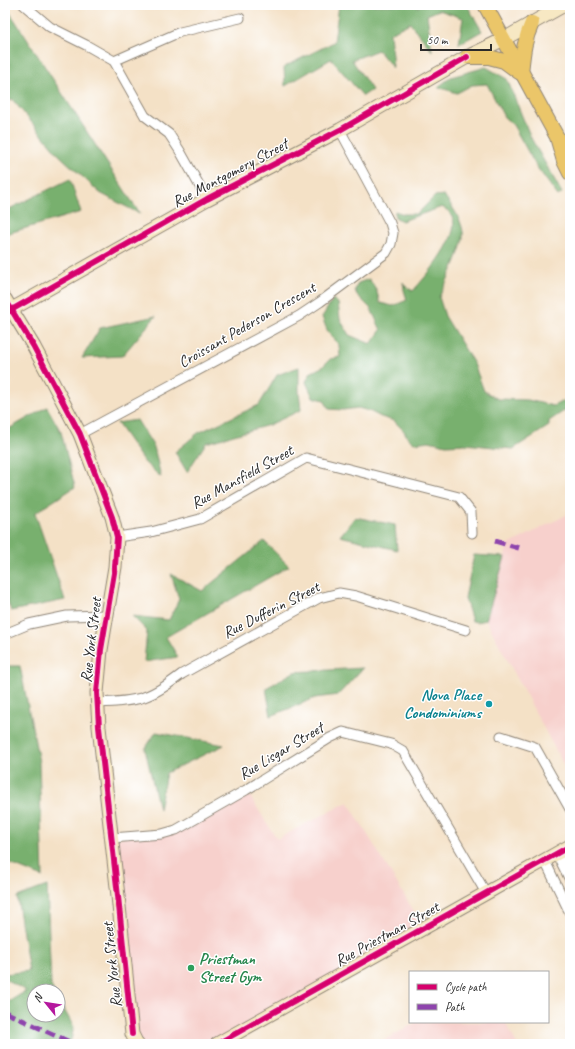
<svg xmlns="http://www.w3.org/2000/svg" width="575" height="1049" viewBox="0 0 575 1049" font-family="Caveat,sans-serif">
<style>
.built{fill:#f7d0cc}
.forest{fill:#78b06e;stroke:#526e4c}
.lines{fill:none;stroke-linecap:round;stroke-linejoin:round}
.street-casing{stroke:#908678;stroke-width:11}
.secondary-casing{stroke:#908678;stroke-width:15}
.primary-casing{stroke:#908678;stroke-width:16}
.street{stroke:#fff;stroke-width:9}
.secondary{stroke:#f7e8c3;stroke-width:13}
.primary{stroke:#ebc669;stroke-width:14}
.quiet{stroke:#8e44ad;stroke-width:5;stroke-dasharray:10 5;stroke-linecap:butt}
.cycleway-casing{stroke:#fff;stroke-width:8}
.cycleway{stroke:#d6006c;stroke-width:6}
.culture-dot{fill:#0f9aa8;stroke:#fff;stroke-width:1.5}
.leisure-dot{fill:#2e9e5b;stroke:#fff;stroke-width:1.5}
.labels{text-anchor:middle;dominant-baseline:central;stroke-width:3;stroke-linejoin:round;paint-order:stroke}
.street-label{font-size:16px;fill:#2b2b2b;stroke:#fff}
.culture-label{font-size:16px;font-weight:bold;fill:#0d838f;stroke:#fff;text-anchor:end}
.leisure-label{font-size:16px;font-weight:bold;fill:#27864d;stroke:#fff;text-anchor:start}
</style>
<rect width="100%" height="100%" fill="#fff"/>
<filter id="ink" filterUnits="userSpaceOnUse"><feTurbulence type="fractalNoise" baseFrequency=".025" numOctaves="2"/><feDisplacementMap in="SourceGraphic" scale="8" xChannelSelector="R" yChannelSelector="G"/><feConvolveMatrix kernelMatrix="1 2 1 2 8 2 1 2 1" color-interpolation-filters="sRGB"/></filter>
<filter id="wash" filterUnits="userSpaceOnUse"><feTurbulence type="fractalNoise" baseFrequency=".012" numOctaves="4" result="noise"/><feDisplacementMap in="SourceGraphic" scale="16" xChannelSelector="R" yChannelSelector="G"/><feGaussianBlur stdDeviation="0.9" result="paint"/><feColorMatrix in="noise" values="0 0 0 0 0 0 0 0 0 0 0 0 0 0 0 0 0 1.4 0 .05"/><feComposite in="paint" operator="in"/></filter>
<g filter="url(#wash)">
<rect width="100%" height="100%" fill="#f4e1c6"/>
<g class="built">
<path d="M570,513v215l-6,3 6,10v36l-84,-157 22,-75z"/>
<path d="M246,790l31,49 71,-37 76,126 -207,116h-73l-12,-10 -20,-196 50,-4z"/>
<path d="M417,1022h88l12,22h-139z"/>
</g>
<g class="forest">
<path d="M339,5h76l2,2 5,-2h45l15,26 -23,13 4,-26 -24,-8 -12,5 5,36 -22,-28 -20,10 3,35 -15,-18 -26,10 20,30 -9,6 -32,-37 -46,27 -1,-19 50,-25z"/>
<path d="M7,8l133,206 -40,-21 -41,-38 -47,-56 -7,4v-29l5,-10 -5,-6v-49z"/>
<path d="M486,67l21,12 24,59 31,55 -4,3 -22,-30 -23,-41 -9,-8 -17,-33 -15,1 -15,8 -19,-6 13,-10z"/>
<path d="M70,179l11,33 -72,21 -4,2v-24z"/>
<path d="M444,195c8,12 17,23 19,37 2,14 -17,51 -24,65l6,19 29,48 10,27 14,8 30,1 25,6 17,-8v9l-21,14v5l-36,23 -48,-5 -19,1 -17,-4 -15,2 -6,-5 -4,-7 -10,-10 -13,-4 -12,-6 -11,-3 -15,2 -14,-1 -5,-9 -11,-3 -7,-15 4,-9 12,-6 8,-8 10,-2 -1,-12 -12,-15 -5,-13 11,-18 5,4 2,16 9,16 22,9 10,-14 -10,-21 -14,-14 -2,-5 3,-7 11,-4 7,10 4,14 13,3 14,-6 -3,-10 -1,-8 2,4 8,5c12,-14 55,-60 36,-79 -1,-2 -5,-3 -7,-5l-40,14 -7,-4v-6l9,3h13l18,-18z"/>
<path d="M156,316l-34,40 -40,2 18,-30z"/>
<path d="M299,367v24l2,19 -32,15 -63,18 -19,29 -12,-20 23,-19 61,-28 18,-30z"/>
<path d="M47,407l14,25 14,55 -40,26 30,87 -54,11 -6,-17v-163z"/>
<path d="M137,420l17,27 7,30 -17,-15 -27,-39z"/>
<path d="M355,517l40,8 2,25 -57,-14z"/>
<path d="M264,541l25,25 -123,71 12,20 -34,5 3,-31 -15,-15 37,4 10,-21 -8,-25 31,17z"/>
<path d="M474,555l31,2 -19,63 -9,2 -5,-1 -7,-23z"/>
<path d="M5,666h15l19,96 4,115 -35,-14 -3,-30z"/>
<path d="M363,668l-25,27 -23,3 -44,18 -5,-28 28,-16z"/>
<path d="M156,732l68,13 -58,28 -7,36 -14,-60z"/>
<path d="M47,886l4,100 3,5h-20v24h24v-16l16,28 -4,17h-65v-40l21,-13 -21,-12v-5l24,-3 -12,-74z"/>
</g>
</g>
<g filter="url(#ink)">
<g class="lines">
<defs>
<g id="street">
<path d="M24,5l26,22 36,18 28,16 31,55 24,18 11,17 27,48"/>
<path d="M114,61l66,-29 60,-14"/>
<path d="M80,434l219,-118 21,-14 66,-49 5,-9 2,-11 -3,-10 -50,-93"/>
<path d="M117,537l34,-5 49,-13 106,-61 153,39 12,15 1,21"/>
<path d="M5,634l24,-10 38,-8 40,-1"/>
<path d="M98,703c15,-1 32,-1 46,-6 14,-5 26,-14 38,-23l137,-76 20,-5 17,3 110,34"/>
<path d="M501,736l34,11 35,62"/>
<path d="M112,838l50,-4 14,-4 70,-40 84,-52 13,-6 48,12 12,7 83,142"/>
<path d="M557,854l13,26"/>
<path d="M545,861l25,52"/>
</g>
<g id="secondary">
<path d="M5,299l29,48 46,87 32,83 5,20 -2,30 -14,83 -4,43 2,34 19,169 14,138 5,10"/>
<path d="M5,313l202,-114 133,-69 127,-73 37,-18 60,-34"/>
<path d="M217,1044l353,-198"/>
</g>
<g id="primary">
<path d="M485,5l72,132 7,24 6,12"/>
<path d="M467,57h22l15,4 15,11"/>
<path d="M521,73c2,-19 3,-33 11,-50"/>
</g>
</defs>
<use href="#street" class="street-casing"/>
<use href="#secondary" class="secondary-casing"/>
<use href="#primary" class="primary-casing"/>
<use href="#street" class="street"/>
<use href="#secondary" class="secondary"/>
<use href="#primary" class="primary"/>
<g class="quiet">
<path d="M495,541l27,8"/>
<path d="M5,1012l69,32"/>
</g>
<defs>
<g id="cycleway">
<path d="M5,299l29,48 46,87 32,83 5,20 -2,30 -14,83 -4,43 2,34 19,169 14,138"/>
<path d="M6,313l201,-114 133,-69 127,-73"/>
<path d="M217,1044l353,-198"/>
</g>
</defs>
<use href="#cycleway" class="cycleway-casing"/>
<use href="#cycleway" class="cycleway"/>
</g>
</g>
<circle class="culture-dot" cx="489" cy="704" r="4"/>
<circle class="leisure-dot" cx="191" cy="968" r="4"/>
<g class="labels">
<g class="street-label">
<text transform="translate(230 173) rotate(-28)">Rue Montgomery Street</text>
<text transform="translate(247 325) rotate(-30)">Croissant Pederson Crescent</text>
<text transform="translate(242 477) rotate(-29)">Rue Mansfield Street</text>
<text transform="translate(271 610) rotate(-27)">Rue Dufferin Street</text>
<text transform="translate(91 640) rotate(-83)">Rue York Street</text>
<text transform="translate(281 751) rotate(-31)">Rue Lisgar Street</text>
<text transform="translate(387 934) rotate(-29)">Rue Priestman Street</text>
<text transform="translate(112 965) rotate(-96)">Rue York Street</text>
</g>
<g class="culture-label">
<text x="481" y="695">Nova Place<tspan x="481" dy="18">Condominiums</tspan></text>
</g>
<g class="leisure-label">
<text x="199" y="959">Priestman<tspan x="199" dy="18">Street Gym</tspan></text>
</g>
</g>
<rect width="575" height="1049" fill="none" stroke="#fff" stroke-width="20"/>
<rect x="409" y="971" width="140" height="52" fill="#ffffff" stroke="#aaaaaa"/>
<rect x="417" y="984" width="20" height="6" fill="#d6006c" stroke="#aaaaaa"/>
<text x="445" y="991" font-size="12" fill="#2b2b2b">Cycle path</text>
<rect x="417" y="1004" width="20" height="6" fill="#8e44ad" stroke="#aaaaaa"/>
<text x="445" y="1011" font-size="12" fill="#2b2b2b">Path</text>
<g transform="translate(46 1003) rotate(300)"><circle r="19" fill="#ffffff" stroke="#aaaaaa"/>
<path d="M0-3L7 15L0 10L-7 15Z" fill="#b5179e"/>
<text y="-6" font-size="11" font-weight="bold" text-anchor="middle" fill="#2b2b2b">N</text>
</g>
<path d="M421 44v6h70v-6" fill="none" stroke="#2b2b2b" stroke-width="2"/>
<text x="427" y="44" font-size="12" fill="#2b2b2b" stroke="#ffffff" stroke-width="3" paint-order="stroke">50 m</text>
</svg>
